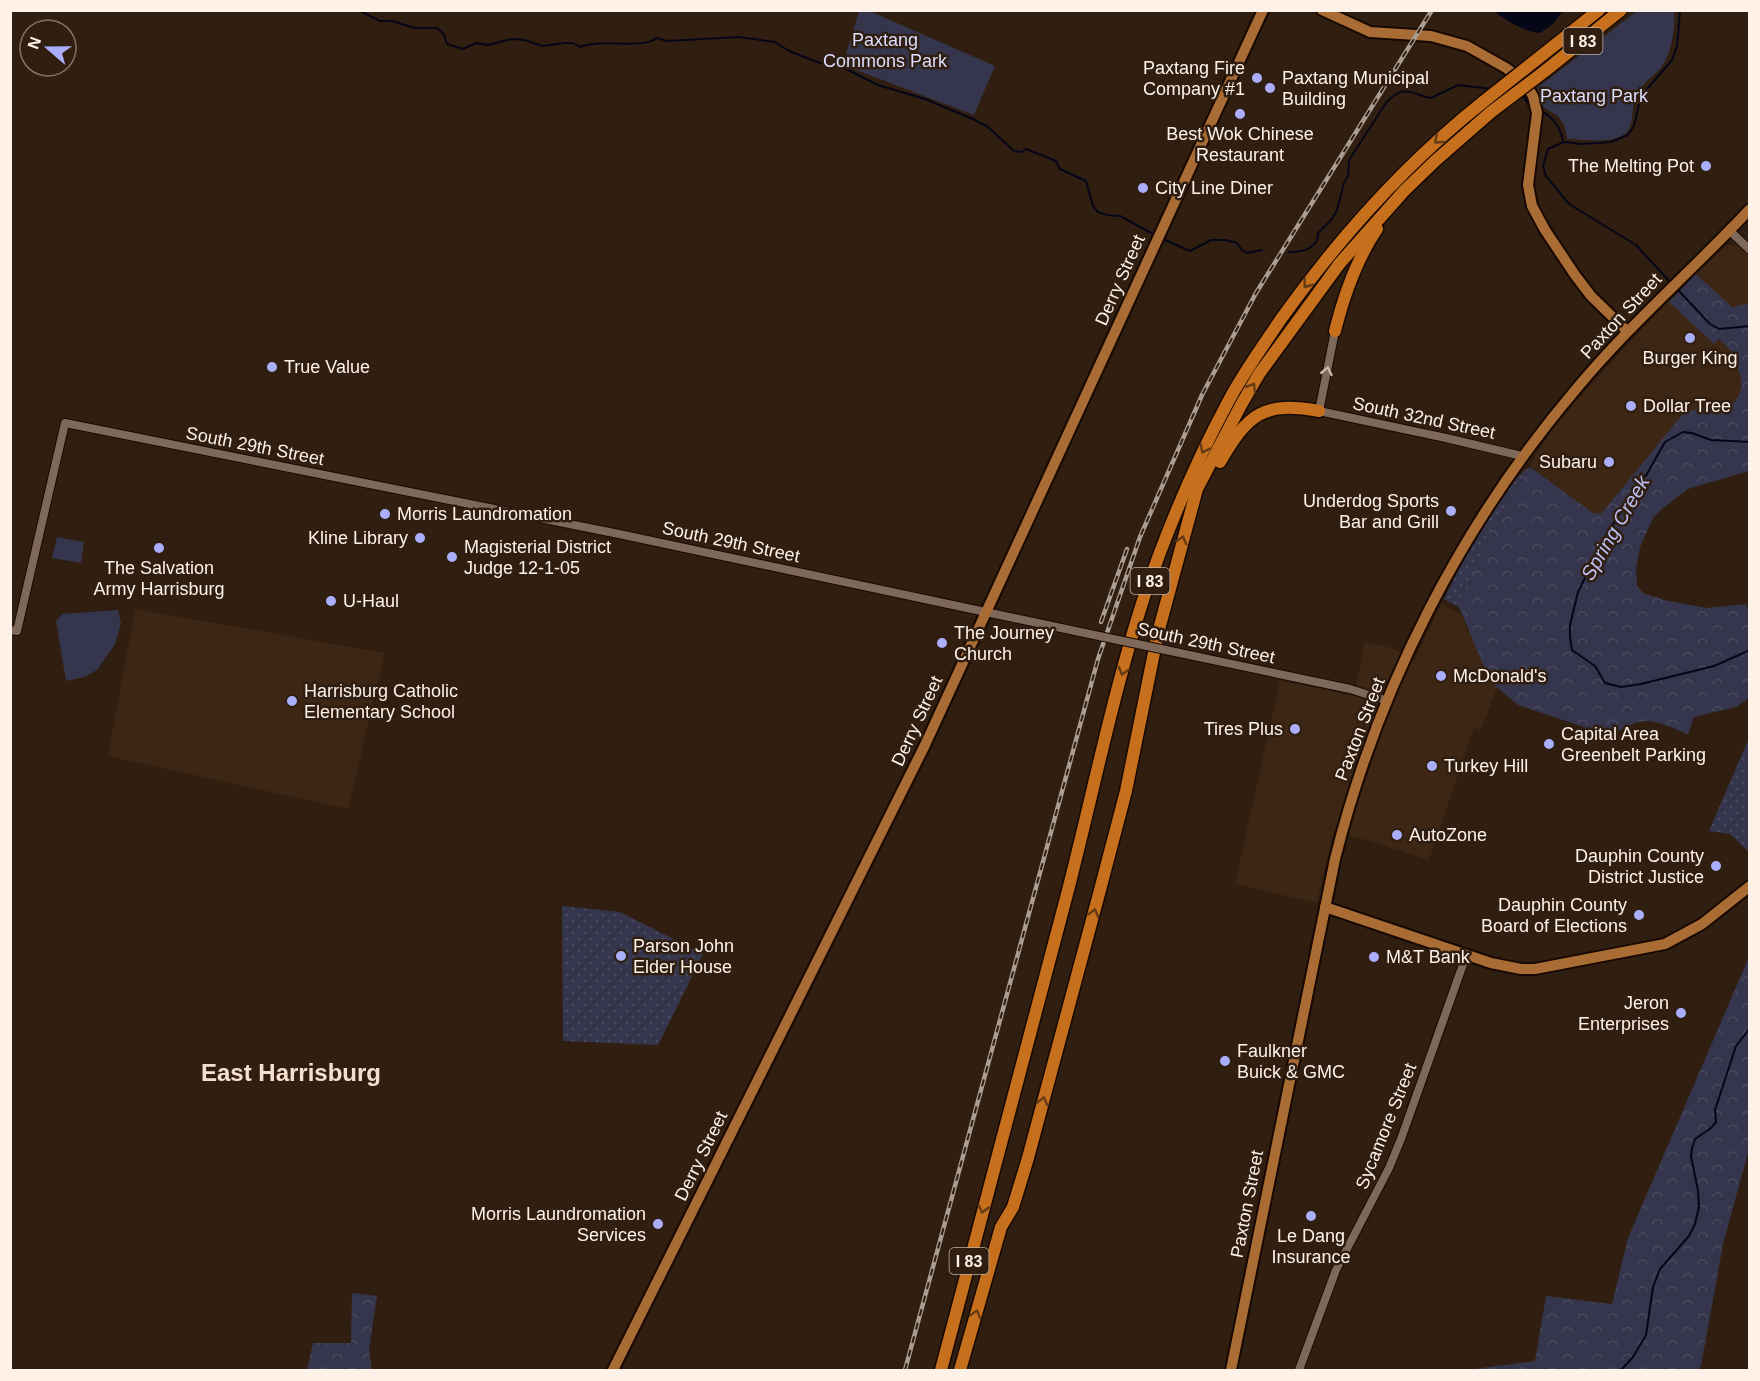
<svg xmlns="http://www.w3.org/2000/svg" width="1760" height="1381" viewBox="0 0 1760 1381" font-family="Helvetica,sans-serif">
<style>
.built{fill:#3d2614}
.grass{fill:url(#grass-dots)}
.forest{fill:url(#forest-crowns)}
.park{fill:#35364d}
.water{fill:#060619}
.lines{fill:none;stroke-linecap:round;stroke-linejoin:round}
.stream{stroke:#060619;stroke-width:2}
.minor-casing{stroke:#170801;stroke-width:10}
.major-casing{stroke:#170801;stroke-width:14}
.highway-casing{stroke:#170801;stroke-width:15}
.minor{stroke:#7d6859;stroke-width:8}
.major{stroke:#a96c35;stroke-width:10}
.highway{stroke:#c66f1d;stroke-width:12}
.rail-casing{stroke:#ab9d92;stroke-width:4.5}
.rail{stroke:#301f11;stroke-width:2;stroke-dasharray:7;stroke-linecap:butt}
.minor-bridge-casing{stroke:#170801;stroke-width:10;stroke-linecap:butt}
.highway-bridge-casing{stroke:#170801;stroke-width:15;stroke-linecap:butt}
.minor-bridge{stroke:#7d6859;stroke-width:8}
.highway-bridge{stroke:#c66f1d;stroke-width:12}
.oneway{stroke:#643b15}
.oneway2{stroke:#cabaaf}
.poi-dot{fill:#abaffb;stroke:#301f11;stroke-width:2}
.labels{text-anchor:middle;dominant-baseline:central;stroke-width:5;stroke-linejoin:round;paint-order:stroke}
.shield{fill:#301f11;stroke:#c0b2a8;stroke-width:1.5}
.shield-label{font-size:16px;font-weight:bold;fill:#fef1e8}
.park-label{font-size:18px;fill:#dcdfff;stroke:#301f11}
.poi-label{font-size:18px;fill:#fef1e8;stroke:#301f11;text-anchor:start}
.street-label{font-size:18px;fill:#fef1e8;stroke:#301f11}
.water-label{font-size:20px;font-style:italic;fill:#bcc0f4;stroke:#301f11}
.district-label{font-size:24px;font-weight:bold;fill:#f7dfce;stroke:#301f11}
</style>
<defs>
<pattern id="grass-dots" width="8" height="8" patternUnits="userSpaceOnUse" patternTransform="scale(1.5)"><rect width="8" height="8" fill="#35364d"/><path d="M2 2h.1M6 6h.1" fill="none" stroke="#494a5e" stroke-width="1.8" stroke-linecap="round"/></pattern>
<pattern id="forest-crowns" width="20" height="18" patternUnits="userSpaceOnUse" patternTransform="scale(1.5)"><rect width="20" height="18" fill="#35364d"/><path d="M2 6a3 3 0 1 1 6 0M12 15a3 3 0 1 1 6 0" fill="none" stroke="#494a5e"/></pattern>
</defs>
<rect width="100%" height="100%" fill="#301f11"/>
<g class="built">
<path d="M1728,245h7l6,2 8,10v52l-25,-3 -31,-30z"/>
<path d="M1669,300l48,40 11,3 11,12 5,33 -6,13 -137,114 -10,-2 -61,-47 2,-5 21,-32 26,-31z"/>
<path d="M1441,604l20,11 7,17 24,9 -11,34 17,11 -17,44 -7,-2 -45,132 -95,-30 -17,73 -82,-19 45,-203 74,15 11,-54 27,6 22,13z"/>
<path d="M135,609l250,44 -37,156 -240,-53z"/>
</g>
<g class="grass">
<path d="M1530,467l-21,30 -49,104 -1,6 -15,-8c17,-35 36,-68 59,-101 8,-11 14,-24 27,-31z"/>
<path d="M1749,738l1,114h-1l-19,-18 -21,-3z"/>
<path d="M562,906l58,6 83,42 -45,91 -95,-4z"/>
</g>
<g class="forest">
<path d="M1696,274l36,33 17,-3v167l-61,18 -25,19 -10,10 -13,29 -4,22 1,17 6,7 21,7 42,8 40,-4 4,8 -1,86 -13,9 -42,10 -6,17c-37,-14 -41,-21 -77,2l-93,-31 -13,-11 -15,-13 -31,-74v-5l50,-105 21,-30 63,46 8,1 81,-99c7,-3 14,-7 22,-8 5,0 10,2 14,2 19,0 26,-19 22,-34 -7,-22 -2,-19 -21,-36l-5,5 -45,-42z"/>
<path d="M1749,957v192l-26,95 -22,122 -3,4h-232l69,-9 11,-65 66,8 16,-66z"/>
<path d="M352,1293l25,3 -8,53 3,21h-65l6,-27h38z"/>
</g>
<g class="park">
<path d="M867,10l128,56 -21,49 -131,-50 16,-54z"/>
<path d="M1637,11h37c2,15 -3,46 -14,58 -8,8 -20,16 -24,28 -6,12 0,30 -13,38 -16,9 -39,4 -56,4l-2,-12 -3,-5 -4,-6 -15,-9 -6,-19z"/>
<path d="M57,537l27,5 -3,21 -29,-5z"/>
<path d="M118,610l3,14 -6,20 -18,26 -13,7 -18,4 -10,-60 6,-7z"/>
</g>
<path class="water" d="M1494,11h69l-10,13 -13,9c-15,-1 -34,-12 -46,-22z"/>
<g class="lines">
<g class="stream">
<path d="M358,10l22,11h12l23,7h22l7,6 3,10 16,5 13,-6 12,2 23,-6 14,1 17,6 23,-3h8l7,4c23,-9 61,3 77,-9l10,3 72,-4 36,5 14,9 31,12 22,4 36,18 47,14 50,21 13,7 26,24 8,1 4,-3 30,12 4,8 26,12 7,25 5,6 9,3 13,1 35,19"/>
<path d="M1521,96l3,1 5,9 4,2"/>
<path d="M1541,111c13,7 19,16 22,30"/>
<path d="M1161,238l29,13 21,-11h15l11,3 5,7 5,3 15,-3"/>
<path d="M1289,252c14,0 29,-3 29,-19l14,-14 5,-9 7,-27 4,-7 1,-16 37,-57c18,-21 26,-8 45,-5l27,-13 34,4"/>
<path d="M1671,283l-35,-38 -67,-41 -23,-28 -3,-10 5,-17 16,-7 18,2 29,-2 17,-7 6,-9 7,-30 31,-36 5,-14 3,-36"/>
<path d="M1677,289l33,35 9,5 31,-3"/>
<path d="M1750,442l-39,-2 -19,-7 -9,-1 -18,10 -18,32 -13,16 -27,44 -29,58 -8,33v12l2,13 23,16 10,17 16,4 20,-3 73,-18 36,-16"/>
<path d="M1621,1370l12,-13 13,-22 7,-48 7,-18 29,-33 6,-12 4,-17 -1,-16 -7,-35 1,-8 3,-9 16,-11 5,-6 -1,-12 21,-64 14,-18"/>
</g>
<defs>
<g id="minor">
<path d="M1729,230l21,20"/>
<path d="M1335,331l-16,80 127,27 76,18"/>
<path d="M10,630l7,1 48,-208 554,111 461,98"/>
<path d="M1161,649l189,40 38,12"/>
<path d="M1299,1370l37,-100 53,-102 12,-29 65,-183"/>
</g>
<g id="major">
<path d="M1322,10l48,22 61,4 36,10 39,22 18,13 9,15 4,17 -9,72 4,21 13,24 30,45 16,21 36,35"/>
<path d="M1325,907l166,56 30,6h14l130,-25 37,-20 48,-38"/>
<path d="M613,1370l312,-625 338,-735"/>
<path d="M1231,1370l104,-511c43,-172 127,-336 242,-471 53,-64 116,-118 173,-179"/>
</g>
<g id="highway">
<path d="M1536,60l63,-50"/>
<path d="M1545,71l76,-61"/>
<path d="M1335,331c9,-36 21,-71 42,-102"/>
<path d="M1220,462c28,-48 43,-61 99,-51"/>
<path d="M941,1370c41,-157 84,-314 125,-472 26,-100 46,-202 78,-301 23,-67 50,-132 84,-195 15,-29 35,-56 53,-83 58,-81 124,-155 202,-217"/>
<path d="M960,1370l41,-143 12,-20 15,-49 72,-268 26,-99 32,-158 39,-144 44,-84 18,-31 81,-111 64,-72 31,-30 56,-49"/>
</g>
</defs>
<use href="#minor" class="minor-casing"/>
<use href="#major" class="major-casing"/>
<use href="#highway" class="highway-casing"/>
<use href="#minor" class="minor"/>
<use href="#major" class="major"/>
<use href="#highway" class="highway"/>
<defs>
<g id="rail">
<path d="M1101,622l26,-73"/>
<path d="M905,1370l193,-711 42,-122 62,-142 54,-102 176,-283"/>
</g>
</defs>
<use href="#rail" class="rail-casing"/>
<use href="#rail" class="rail"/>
<defs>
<path id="minor-bridge" d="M1080,632l81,17"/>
<g id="highway-bridge">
<path d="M1483,102l53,-42"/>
<path d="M1491,112l54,-41"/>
</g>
</defs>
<use href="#minor-bridge" class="minor-bridge-casing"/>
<use href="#highway-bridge" class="highway-bridge-casing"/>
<use href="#minor-bridge" class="minor-bridge"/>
<use href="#highway-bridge" class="highway-bridge"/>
</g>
<defs><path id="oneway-chevron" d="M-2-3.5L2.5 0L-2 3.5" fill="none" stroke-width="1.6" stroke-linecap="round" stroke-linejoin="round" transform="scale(1.5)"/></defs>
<g class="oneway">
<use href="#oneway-chevron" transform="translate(1438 140) rotate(139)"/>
<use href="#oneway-chevron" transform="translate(1307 284) rotate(127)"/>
<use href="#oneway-chevron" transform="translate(1252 387) rotate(-58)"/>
<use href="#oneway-chevron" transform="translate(1204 449) rotate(116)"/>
<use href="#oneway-chevron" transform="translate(1182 540) rotate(-75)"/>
<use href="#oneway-chevron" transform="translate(1123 671) rotate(105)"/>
<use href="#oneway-chevron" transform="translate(1094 913) rotate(-75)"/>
<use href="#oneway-chevron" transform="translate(1043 1101) rotate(-75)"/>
<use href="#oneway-chevron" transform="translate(983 1209) rotate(105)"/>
<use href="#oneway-chevron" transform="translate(976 1314) rotate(-74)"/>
</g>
<use class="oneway2" href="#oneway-chevron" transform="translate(1327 371) rotate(-79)"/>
<g class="poi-dot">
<circle cx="1257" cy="78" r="6"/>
<circle cx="1270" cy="88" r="6"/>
<circle cx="1240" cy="114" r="6"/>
<circle cx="1706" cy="166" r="6"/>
<circle cx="1143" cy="188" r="6"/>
<circle cx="1690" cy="338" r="6"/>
<circle cx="272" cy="367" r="6"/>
<circle cx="1631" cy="406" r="6"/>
<circle cx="1609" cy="462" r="6"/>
<circle cx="1451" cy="511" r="6"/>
<circle cx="385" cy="514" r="6"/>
<circle cx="420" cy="538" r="6"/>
<circle cx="159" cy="548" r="6"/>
<circle cx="452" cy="557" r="6"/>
<circle cx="331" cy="601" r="6"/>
<circle cx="942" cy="643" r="6"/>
<circle cx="1441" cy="676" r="6"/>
<circle cx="292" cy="701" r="6"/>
<circle cx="1295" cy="729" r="6"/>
<circle cx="1549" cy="744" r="6"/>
<circle cx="1432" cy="766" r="6"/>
<circle cx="1397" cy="835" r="6"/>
<circle cx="1716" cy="866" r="6"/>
<circle cx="1639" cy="915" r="6"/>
<circle cx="621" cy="956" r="6"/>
<circle cx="1374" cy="957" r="6"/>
<circle cx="1681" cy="1013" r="6"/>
<circle cx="1225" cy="1061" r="6"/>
<circle cx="1311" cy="1216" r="6"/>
<circle cx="658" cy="1224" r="6"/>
</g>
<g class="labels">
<g class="shield">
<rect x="1563.5" y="28" width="39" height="26" rx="4.5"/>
<rect x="1130.5" y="568" width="39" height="26" rx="4.5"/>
<rect x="949.5" y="1248" width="39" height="26" rx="4.5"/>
</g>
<g class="shield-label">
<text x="1583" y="41">I 83</text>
<text x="1150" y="581">I 83</text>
<text x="969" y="1261">I 83</text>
</g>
<g class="park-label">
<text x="885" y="40">Paxtang<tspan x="885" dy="21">Commons Park</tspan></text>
<text x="1594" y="96">Paxtang Park</text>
</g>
<g class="poi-label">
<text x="1245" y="68" text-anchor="end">Paxtang Fire<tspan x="1245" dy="21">Company #1</tspan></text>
<text x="1282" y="78">Paxtang Municipal<tspan x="1282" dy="21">Building</tspan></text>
<text x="1240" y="134" text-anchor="middle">Best Wok Chinese<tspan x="1240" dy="21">Restaurant</tspan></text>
<text x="1694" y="166" text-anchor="end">The Melting Pot</text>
<text x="1155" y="188">City Line Diner</text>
<text x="1690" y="358" text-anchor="middle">Burger King</text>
<text x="284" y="367">True Value</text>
<text x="1643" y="406">Dollar Tree</text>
<text x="1597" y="462" text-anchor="end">Subaru</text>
<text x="1439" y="501" text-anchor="end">Underdog Sports<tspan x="1439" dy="21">Bar and Grill</tspan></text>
<text x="397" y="514">Morris Laundromation</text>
<text x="408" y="538" text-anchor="end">Kline Library</text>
<text x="464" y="547">Magisterial District<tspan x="464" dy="21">Judge 12-1-05</tspan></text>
<text x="159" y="568" text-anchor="middle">The Salvation<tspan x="159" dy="21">Army Harrisburg</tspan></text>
<text x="343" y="601">U-Haul</text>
<text x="954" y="633">The Journey<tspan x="954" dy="21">Church</tspan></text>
<text x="1453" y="676">McDonald's</text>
<text x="304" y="691">Harrisburg Catholic<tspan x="304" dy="21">Elementary School</tspan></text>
<text x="1283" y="729" text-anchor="end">Tires Plus</text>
<text x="1561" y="734">Capital Area<tspan x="1561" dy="21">Greenbelt Parking</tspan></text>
<text x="1444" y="766">Turkey Hill</text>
<text x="1409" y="835">AutoZone</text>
<text x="1704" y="856" text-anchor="end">Dauphin County<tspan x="1704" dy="21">District Justice</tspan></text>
<text x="1627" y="905" text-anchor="end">Dauphin County<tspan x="1627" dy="21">Board of Elections</tspan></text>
<text x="633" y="946">Parson John<tspan x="633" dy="21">Elder House</tspan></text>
<text x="1386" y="957">M&amp;T Bank</text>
<text x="1669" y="1003" text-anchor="end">Jeron<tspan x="1669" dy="21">Enterprises</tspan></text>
<text x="1237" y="1051">Faulkner<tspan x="1237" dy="21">Buick &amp; GMC</tspan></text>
<text x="646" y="1214" text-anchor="end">Morris Laundromation<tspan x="646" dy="21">Services</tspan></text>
<text x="1311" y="1236" text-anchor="middle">Le Dang<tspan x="1311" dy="21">Insurance</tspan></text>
</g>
<g class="street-label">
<text transform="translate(1120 280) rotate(-66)">Derry Street</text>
<text transform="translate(1621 316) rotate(-47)">Paxton Street</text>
<text transform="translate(1424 418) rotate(12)">South 32nd Street</text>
<text transform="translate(255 446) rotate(11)">South 29th Street</text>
<text transform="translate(731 542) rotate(12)">South 29th Street</text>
<text transform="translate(1206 643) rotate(12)">South 29th Street</text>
<text transform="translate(917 721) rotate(-65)">Derry Street</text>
<text transform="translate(1360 729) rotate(-69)">Paxton Street</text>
<text transform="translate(1386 1126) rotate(-68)">Sycamore Street</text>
<text transform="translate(701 1156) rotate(-64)">Derry Street</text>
<text transform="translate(1247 1204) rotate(-79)">Paxton Street</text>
</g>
<g class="water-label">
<text transform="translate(1615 528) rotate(-60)">Spring Creek</text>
</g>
<g class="district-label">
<text x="291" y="1072">East Harrisburg</text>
</g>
</g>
<rect width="1760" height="1381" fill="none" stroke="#fef1e8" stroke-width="24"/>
<g transform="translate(48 48) rotate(290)"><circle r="28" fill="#301f11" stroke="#827367" stroke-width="1.5"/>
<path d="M0-4.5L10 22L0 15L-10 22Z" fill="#abaffb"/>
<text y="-9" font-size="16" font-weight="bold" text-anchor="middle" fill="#fef1e8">N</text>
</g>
</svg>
